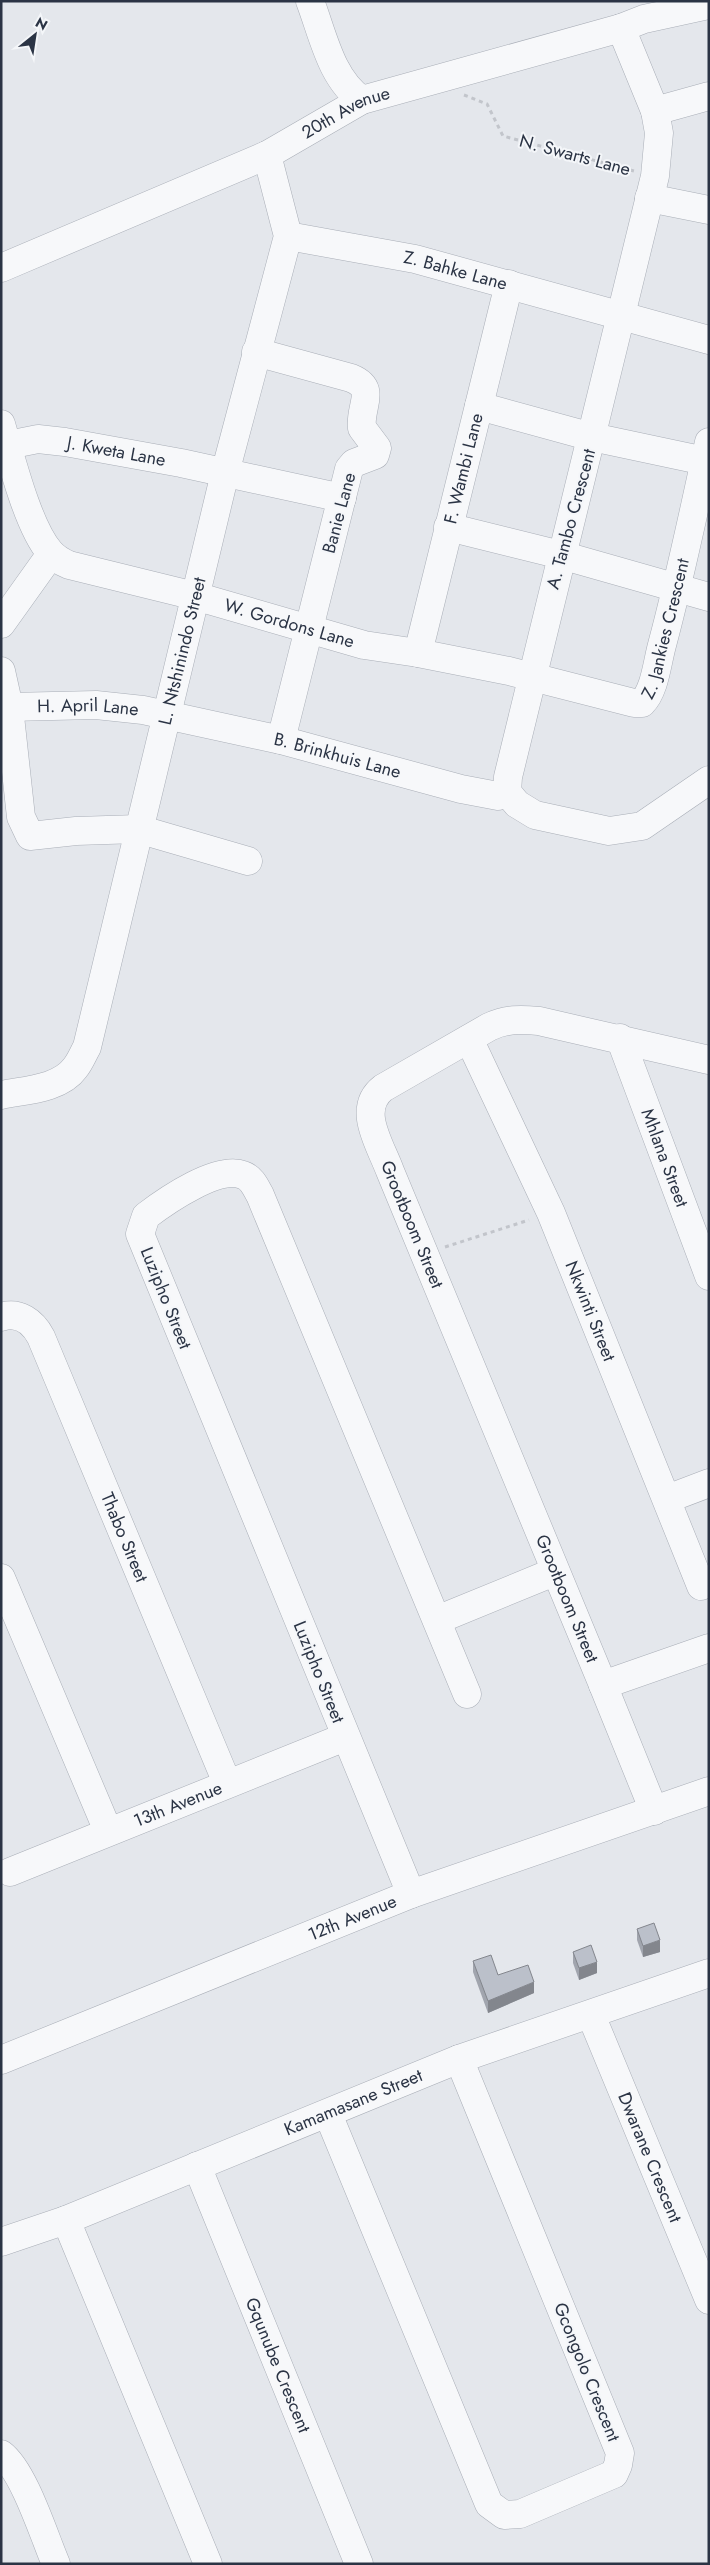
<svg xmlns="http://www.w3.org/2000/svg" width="710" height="2565" viewBox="0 0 710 2565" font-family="Jost,sans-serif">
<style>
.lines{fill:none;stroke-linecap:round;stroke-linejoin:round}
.minor-casing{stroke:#a9aeb7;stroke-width:29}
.path{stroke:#c2c5cb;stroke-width:3;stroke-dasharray:4 4;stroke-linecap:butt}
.minor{stroke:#f7f8fa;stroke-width:28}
.wall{fill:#a1a5ae}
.shaded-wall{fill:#83868d}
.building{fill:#bbc0ca;stroke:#83868d}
.labels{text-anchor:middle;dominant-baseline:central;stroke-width:4;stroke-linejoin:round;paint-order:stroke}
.street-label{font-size:18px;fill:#2b3445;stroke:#f4f6f9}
</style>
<rect width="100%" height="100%" fill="#e4e7ec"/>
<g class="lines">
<defs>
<g id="minor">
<path d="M310,1c13,34 21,78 52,99"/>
<path d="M621,28l34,83 4,22 -4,43c-48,201 -98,401 -147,601l-1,15 10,12 18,11 74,16 33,-5 67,-46"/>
<path d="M655,111l54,-15"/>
<path d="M649,198l60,12"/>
<path id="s1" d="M288,236l127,23 294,81"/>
<path id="s2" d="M1,268l266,-113 95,-55 259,-72 23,-9 65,-14"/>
<path d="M256,352l95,26c27,11 8,28 11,50l15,20 -2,7 -21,8 -5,6 -68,271"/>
<path d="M479,406l113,31 113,24"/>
<path id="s3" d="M1,424c10,34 27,103 49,128 5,6 12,10 19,13l126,31 169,49 54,8 91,18 125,32h8c13,-13 15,-40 20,-58 18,-67 32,-135 47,-203"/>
<path id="s4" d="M8,445l30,-6 27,3 116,21 161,35"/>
<path d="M448,527l113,28 148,42"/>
<path d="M1,624l50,-70"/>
<path id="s5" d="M418,653l91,-369"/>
<path d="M1,671l8,36 12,110 9,19 46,-5 62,-2 110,32"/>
<path id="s6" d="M9,707l87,-2 47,5 138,30 180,49 37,7 9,-4"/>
<path id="s7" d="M620,1038l89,238"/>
<path id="s8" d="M469,1039l82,174 150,373"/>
<path id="s9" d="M709,1060l-170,-39c-19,-2 -33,-2 -50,6l-106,61c-27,21 -3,56 7,83l213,514 106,-37"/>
<path id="s10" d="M1,1095c24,-5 59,-6 74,-27 5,-6 8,-14 12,-21l138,-574 63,-237 -21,-81"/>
<path id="s11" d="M1,1317c18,-6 32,5 40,20l186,446"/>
<path d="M667,1499l42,-16"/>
<path d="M1,1578l107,253"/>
<path d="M437,1620l117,-48"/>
<path d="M603,1685l51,126"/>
<path id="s12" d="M10,1872l335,-135"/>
<path d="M411,1894l-271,-660 6,-18c21,-16 72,-51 97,-41 9,3 13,13 17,20l207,499"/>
<path id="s13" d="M591,2015l118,285"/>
<path id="s14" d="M1,2060l410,-166 298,-103"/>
<path d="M328,2114l161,390 15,11 16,-1 94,-40 4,-9 2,-12 -161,-394"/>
<path id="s15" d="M197,2166l162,398"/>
<path d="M66,2220l142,344"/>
<path id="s16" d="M1,2242l65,-22 393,-161 250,-86"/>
<path d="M1,2454c23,17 43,82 55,110"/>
</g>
</defs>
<use href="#minor" class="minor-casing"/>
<g class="path">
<path d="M464,95l23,9 16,32 131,35"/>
<path d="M445,1247l84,-27"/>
</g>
<use href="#minor" class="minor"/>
</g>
<g class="wall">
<path d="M637,1929l23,23 -17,5 -6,-17z"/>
<path d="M573,1952l24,21 -18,7 -6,-17z"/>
<path d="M473,1961l25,14 36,18 -46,20 -15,-41z"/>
</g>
<g class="shaded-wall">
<path d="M660,1940v12l-17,5v-11z"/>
<path d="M597,1962v11l-18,7v-12z"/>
<path d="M534,1982v11l-46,20v-12z"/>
</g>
<g class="building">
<path d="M654,1923l6,17 -17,6 -6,-17z"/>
<path d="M591,1945l6,17 -18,6 -6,-16z"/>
<path d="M491,1955l7,20 30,-10 6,17 -46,19 -15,-40z"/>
</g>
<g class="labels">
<g class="street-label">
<text stroke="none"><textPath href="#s2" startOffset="379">20th Avenue</textPath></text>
<text transform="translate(575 155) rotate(15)">N. Swarts Lane</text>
<text stroke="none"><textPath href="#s1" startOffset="171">Z. Bahke Lane</textPath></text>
<text stroke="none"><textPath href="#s4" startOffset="110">J. Kweta Lane</textPath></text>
<text stroke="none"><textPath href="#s5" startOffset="190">F. Wambi Lane</textPath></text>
<text transform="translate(339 513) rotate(-75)">Banie Lane</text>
<text transform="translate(571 519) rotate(-75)">A. Tambo Crescent</text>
<text stroke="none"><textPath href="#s3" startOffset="389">W. Gordons Lane</textPath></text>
<text stroke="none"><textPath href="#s3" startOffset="830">Z. Jankies Crescent</textPath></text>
<text stroke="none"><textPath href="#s10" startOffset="512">L. Ntshinindo Street</textPath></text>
<text stroke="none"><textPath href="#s6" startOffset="79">H. April Lane</textPath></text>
<text stroke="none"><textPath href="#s6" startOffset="334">B. Brinkhuis Lane</textPath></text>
<text stroke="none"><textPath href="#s7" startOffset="128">Mhlana Street</textPath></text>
<text stroke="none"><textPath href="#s9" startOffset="496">Grootboom Street</textPath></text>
<text transform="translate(166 1298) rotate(68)">Luzipho Street</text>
<text stroke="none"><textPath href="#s8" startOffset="298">Nkwinti Street</textPath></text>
<text stroke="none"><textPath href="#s11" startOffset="266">Thabo Street</textPath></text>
<text stroke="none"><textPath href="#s9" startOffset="901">Grootboom Street</textPath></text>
<text transform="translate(319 1672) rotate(68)">Luzipho Street</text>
<text stroke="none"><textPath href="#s12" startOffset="181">13th Avenue</textPath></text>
<text stroke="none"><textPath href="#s14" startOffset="379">12th Avenue</textPath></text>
<text stroke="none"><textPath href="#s16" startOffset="379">Kamamasane Street</textPath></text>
<text stroke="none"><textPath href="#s13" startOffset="154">Dwarane Crescent</textPath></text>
<text stroke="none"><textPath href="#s15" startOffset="215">Gqunube Crescent</textPath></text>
<text transform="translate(587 2372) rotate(68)">Gcongolo Crescent</text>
</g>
</g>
<rect width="710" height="2565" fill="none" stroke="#2b3445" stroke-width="5"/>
<g transform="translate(35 35) rotate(30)" stroke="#f4f6f9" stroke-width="4" paint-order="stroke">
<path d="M0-4L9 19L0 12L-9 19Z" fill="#2b3445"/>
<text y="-8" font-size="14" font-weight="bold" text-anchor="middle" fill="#2b3445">N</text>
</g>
</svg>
